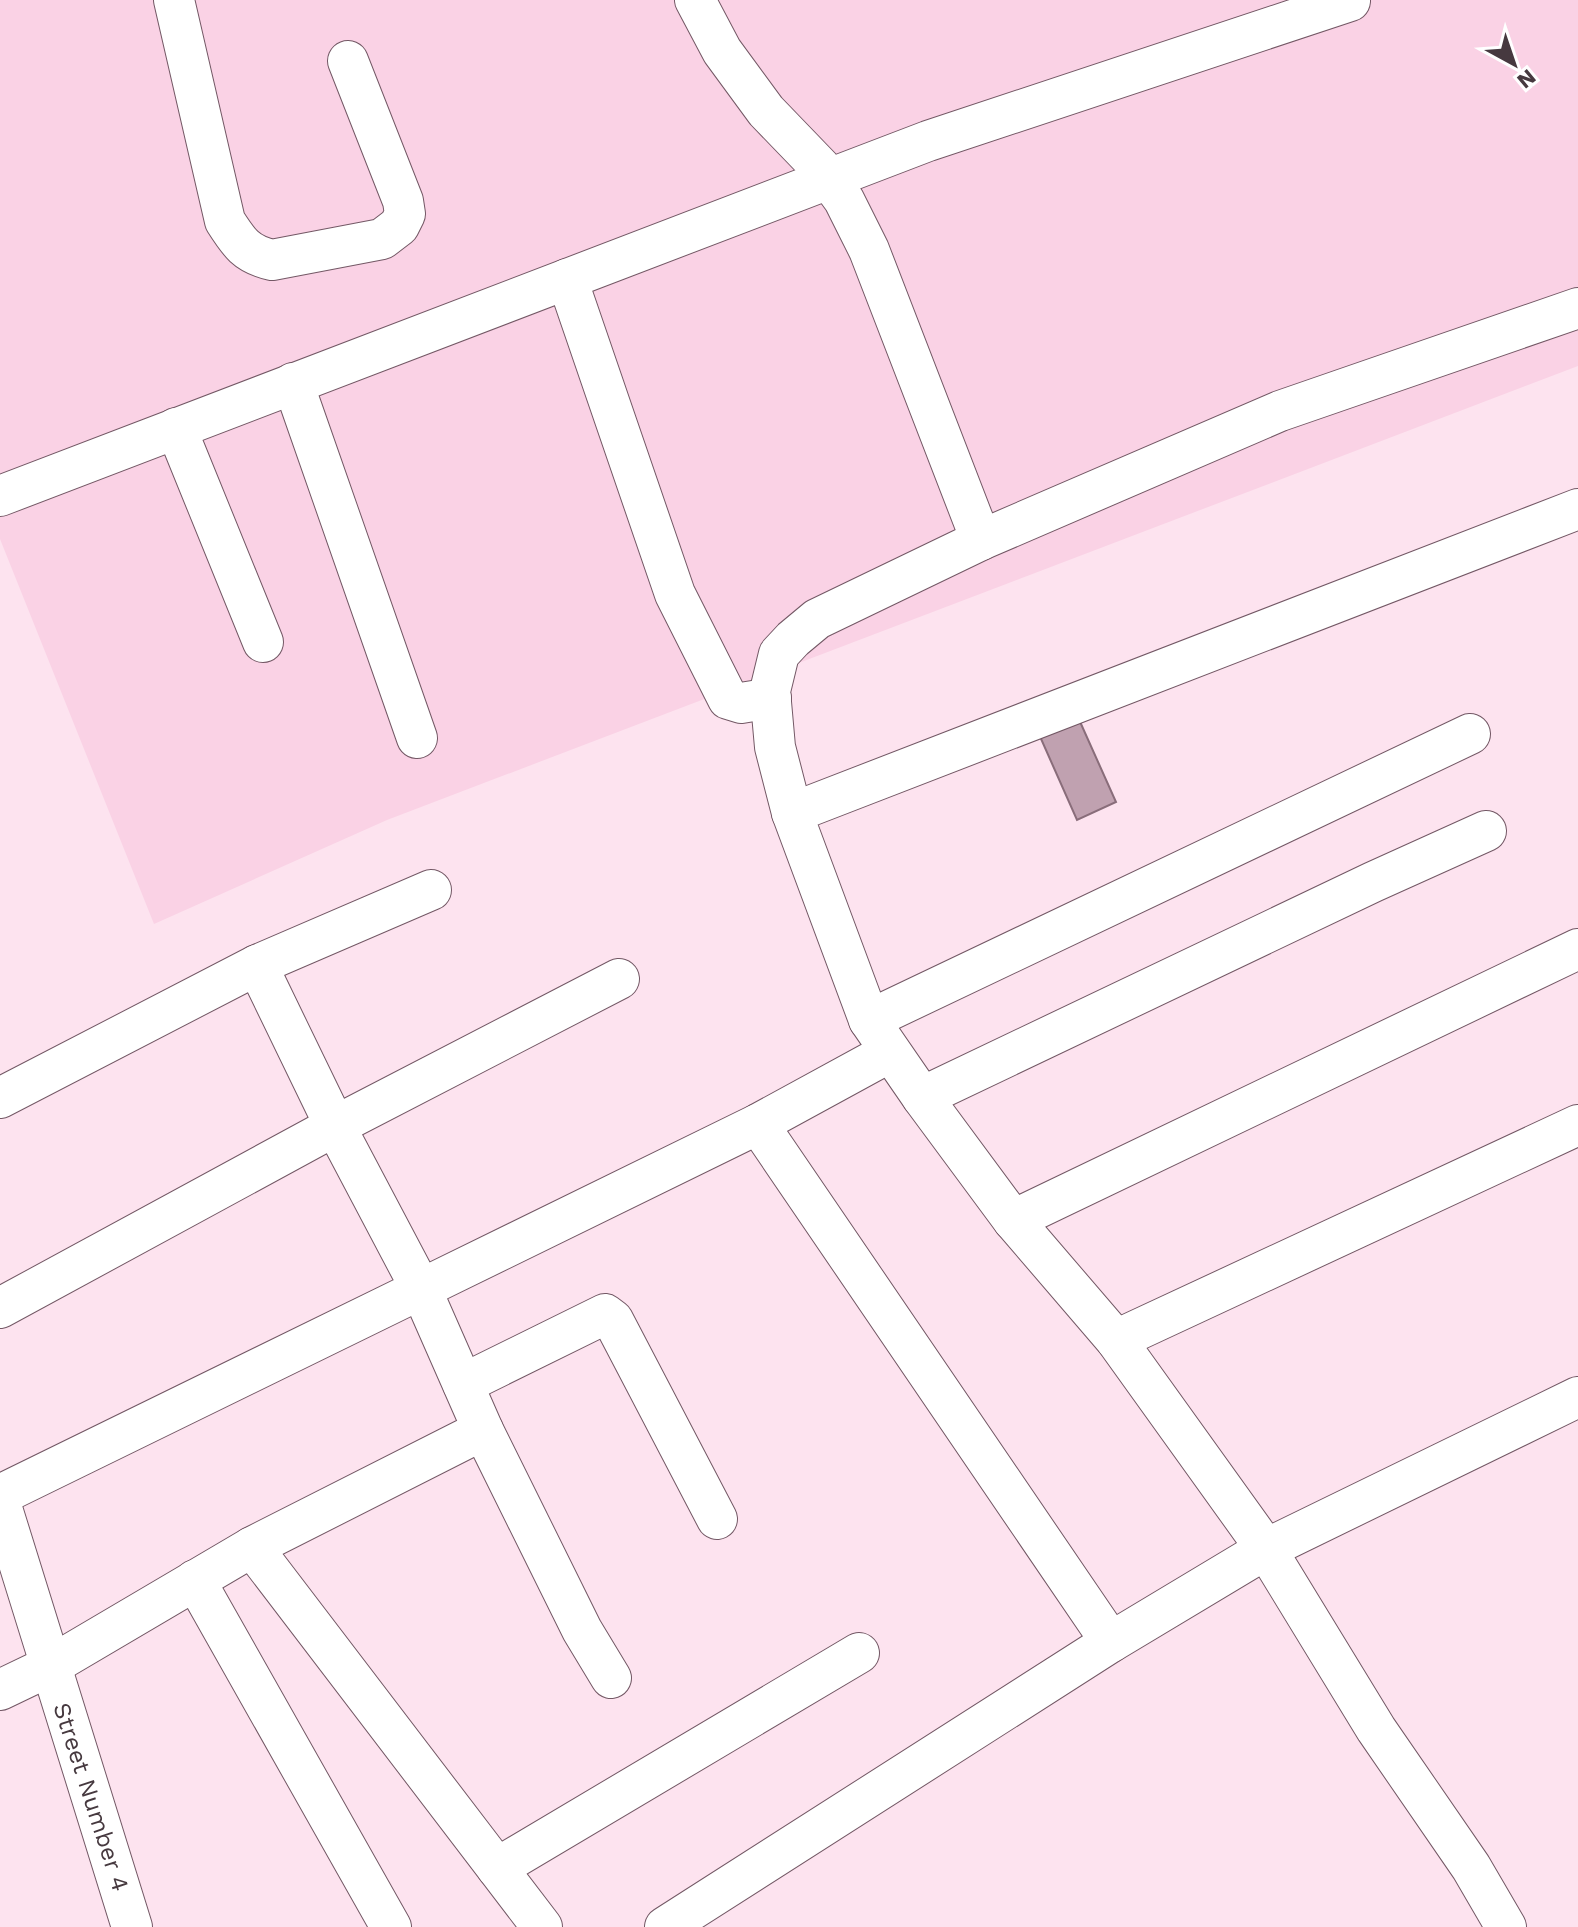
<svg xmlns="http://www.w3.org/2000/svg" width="1578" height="1927" viewBox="0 0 1578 1927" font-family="'Work Sans',sans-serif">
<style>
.built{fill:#fad2e5}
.building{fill:#c0a1b0;stroke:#896d7a;stroke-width:2}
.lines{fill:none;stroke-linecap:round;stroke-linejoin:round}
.minor-casing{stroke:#735865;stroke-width:42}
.minor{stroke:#fff;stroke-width:40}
.labels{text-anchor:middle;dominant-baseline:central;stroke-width:6;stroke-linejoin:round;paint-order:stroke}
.street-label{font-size:24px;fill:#46393f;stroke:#fff}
</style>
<rect width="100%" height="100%" fill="#fde3ef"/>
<path class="built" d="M0,0h1578v366l-1191,454 -233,104 -154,-385z"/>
<path class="building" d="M1077,715l39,87 -39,18 -39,-88z"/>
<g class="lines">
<defs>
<g id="minor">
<path d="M174,0l51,221c14,22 21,33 47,39l110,-21 17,-13 6,-12 -2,-13 -55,-140"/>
<path d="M695,0l27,51 44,60 54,56 24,33 25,50 112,290"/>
<path d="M567,279l108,315 53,105 13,4 30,-5"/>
<path d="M293,383l124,355"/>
<path d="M176,428l87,214"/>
<path d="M0,496l928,-355 422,-140"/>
<path d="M792,813l-17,-66 -5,-56 9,-37 14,-15 24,-20 164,-79 299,-129 298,-103"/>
<path d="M869,1020l601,-286"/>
<path d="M922,1097l451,-215 113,-51"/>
<path d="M0,1098l257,-133 174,-75"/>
<path d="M758,1124l353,518"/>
<path d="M1013,1220l565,-271"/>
<path d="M0,1308l335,-182 284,-147"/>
<path d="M1116,1340l462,-215"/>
<path d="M463,1384l142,-70 8,6 104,199"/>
<path d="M483,1430l99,200 29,48"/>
<path d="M0,1495l421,-206 -86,-163 -78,-161"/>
<path d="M0,1502l132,425"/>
<path d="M252,1547l290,380"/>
<path d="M195,1580l196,347"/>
<path d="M0,1690l50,-24 202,-119 231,-117 -62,-141 337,-165 132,-72"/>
<path d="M497,1868l362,-215"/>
<path d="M665,1927l446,-285 155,-93 312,-152"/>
<path d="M1506,1927l-35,-60 -95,-138 -110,-180 -150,-209 -103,-120 -91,-123 -53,-77 -77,-207 786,-304"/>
</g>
</defs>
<use href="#minor" class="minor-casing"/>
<use href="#minor" class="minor"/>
</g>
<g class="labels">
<g class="street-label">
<text transform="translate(91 1797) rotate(72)">Street Number 4</text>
</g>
</g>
<g transform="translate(1514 64) rotate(140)" stroke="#ffffff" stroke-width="6" paint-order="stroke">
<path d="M0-6L14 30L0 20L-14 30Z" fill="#46393f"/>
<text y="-12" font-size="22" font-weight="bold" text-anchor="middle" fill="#46393f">N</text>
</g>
</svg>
